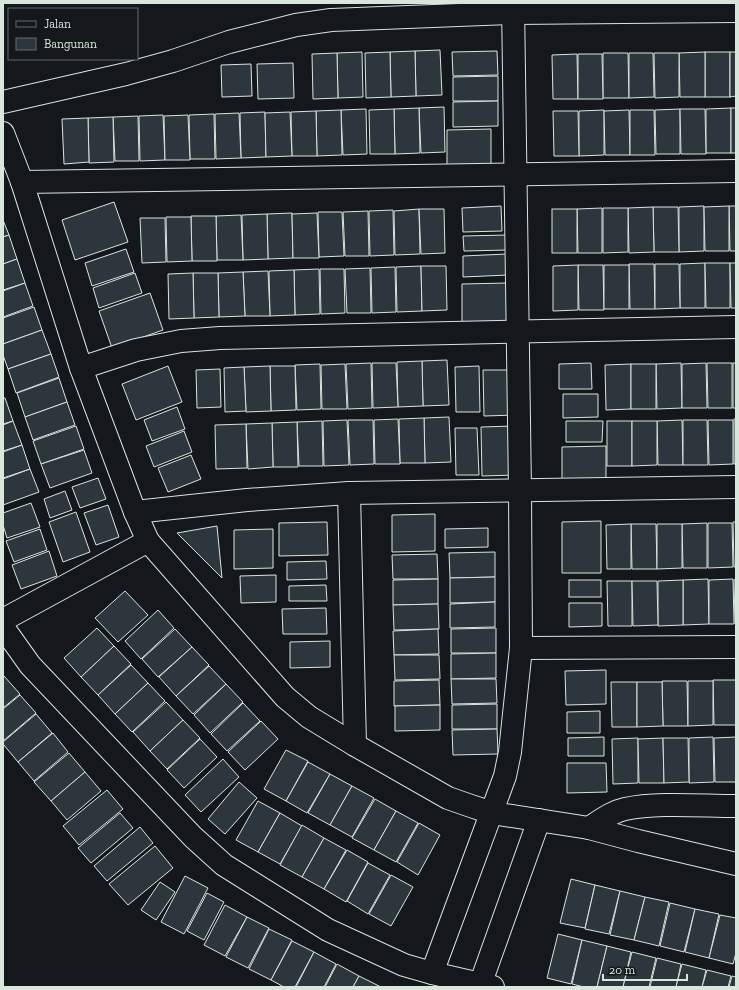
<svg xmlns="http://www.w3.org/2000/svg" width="739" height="990" viewBox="0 0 739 990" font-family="'Zilla Slab',serif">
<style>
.building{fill:#2c363c;stroke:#d8e6dc}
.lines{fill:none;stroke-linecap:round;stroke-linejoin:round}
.street-casing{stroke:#d8e6dc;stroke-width:24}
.street{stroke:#14181c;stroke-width:22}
</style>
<rect width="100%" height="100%" fill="#14181c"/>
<g class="building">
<path d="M440,50l2,45 -26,1 -1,-45z"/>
<path d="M415,51l1,45 -25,1 -1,-45z"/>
<path d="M497,51l1,24 -45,1 -1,-24z"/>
<path d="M362,52l1,45 -25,1 -1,-45z"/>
<path d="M390,52l1,45 -25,1 -1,-45z"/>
<rect x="705" y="52" width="25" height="45"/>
<path d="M705,52v45h-25l-1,-44z"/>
<path d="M730,52h6v44l-6,1z"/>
<path d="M337,53l1,45 -25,1 -1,-45z"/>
<path d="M603,53h25l1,45h-26z"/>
<path d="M629,53h24l1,44 -25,1z"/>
<path d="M654,53h25v44l-24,1z"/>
<path d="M577,54l1,45h-25l-1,-44z"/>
<path d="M578,54h24l1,45h-25z"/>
<path d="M293,63l1,35 -36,1 -1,-35z"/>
<path d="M251,64l1,32 -30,1 -1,-32z"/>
<path d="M498,76v25h-45v-24z"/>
<path d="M498,101v25l-45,1v-25z"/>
<path d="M444,107l1,45 -24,1 -2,-45z"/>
<path d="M419,108l1,45 -25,1 -1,-45z"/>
<path d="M731,108v45h-25v-44z"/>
<rect x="731" y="108" width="5" height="45"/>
<path d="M366,109l1,45 -24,1 -2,-45z"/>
<path d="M394,109l1,45h-25l-1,-44z"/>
<path d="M680,109v45h-24l-1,-44z"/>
<path d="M680,109h25l1,45h-25z"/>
<path d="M341,110l1,45 -25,1 -1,-45z"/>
<path d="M604,110v45l-25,1v-45z"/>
<path d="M629,110l1,45h-25l-1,-44z"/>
<path d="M630,110h24l1,45h-25z"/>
<path d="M316,111l1,45h-25l-1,-44z"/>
<path d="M553,111h25l1,45h-25z"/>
<path d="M265,112l1,45 -25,1 -1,-45z"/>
<path d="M290,112l2,44 -26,1 -1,-44z"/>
<path d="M239,113l2,45 -25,1 -1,-45z"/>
<path d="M214,114l1,45h-25l-1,-44z"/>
<path d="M163,115l2,45 -25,1 -1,-45z"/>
<path d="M188,115l2,45h-25l-1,-44z"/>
<path d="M138,116l1,45h-24l-2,-44z"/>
<path d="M113,117l1,45 -25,1 -1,-45z"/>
<path d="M88,118l1,44 -25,2 -2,-45z"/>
<path d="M491,129v35l-44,1v-35z"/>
<path d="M114,202l14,40 -53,18 -13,-40z"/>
<path d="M501,206l1,25 -39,1 -1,-24z"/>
<path d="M704,206v45l-25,1v-45z"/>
<path d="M729,206h7v45h-6z"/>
<path d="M729,206v45h-24l-1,-44z"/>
<path d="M653,207h25l1,45h-25z"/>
<path d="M653,207l1,45 -25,1 -1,-45z"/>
<path d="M602,208v45h-24l-1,-44z"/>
<path d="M603,208h25v44l-25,1z"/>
<path d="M419,209l1,45 -25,1 -1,-44z"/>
<path d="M419,209h25l1,44 -24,1z"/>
<rect x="552" y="209" width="25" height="44"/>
<path d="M393,210l1,45 -24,1 -1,-45z"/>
<path d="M368,211l1,45h-24l-2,-44z"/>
<path d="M318,212h24l2,44 -25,1z"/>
<path d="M292,213l1,45 -25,1 -1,-45z"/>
<path d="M317,213l2,45h-26l-1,-44z"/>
<path d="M267,214l1,45 -25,1 -1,-45z"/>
<path d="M241,215l2,45h-26l-1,-44z"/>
<path d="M191,216h25l1,45h-25z"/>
<path d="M166,217h25l1,44 -25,1z"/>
<path d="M140,218h25l1,44 -24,1z"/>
<path d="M3,220l6,15 -6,2z"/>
<path d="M9,235l8,24 -14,5v-27z"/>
<path d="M507,235l1,15 -44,1 -1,-15z"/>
<path d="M126,249l8,23 -42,14 -7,-23z"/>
<path d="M507,254l1,21 -45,2v-21z"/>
<path d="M17,259l8,24 -22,7v-26z"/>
<path d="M705,263v45h-25v-44z"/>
<path d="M705,263h25v45h-24z"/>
<path d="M730,263h6v45h-5z"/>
<path d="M629,264h25l1,45h-25z"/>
<path d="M655,264h24l1,44 -25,1z"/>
<path d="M578,265h25l1,45h-25z"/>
<path d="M578,265v45l-25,1v-45z"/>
<rect x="604" y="265" width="25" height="44"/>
<path d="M421,266l1,45 -25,1 -1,-45z"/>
<path d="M421,266h25l1,44 -25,1z"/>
<path d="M395,267l1,45 -24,1 -1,-45z"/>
<path d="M370,268l1,45h-24l-2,-44z"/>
<path d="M319,269l1,45 -25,1 -1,-45z"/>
<path d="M320,269h24l1,44 -24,1z"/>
<path d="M294,270l1,45 -25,1 -1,-45z"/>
<path d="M268,271l2,45h-25l-2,-44z"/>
<path d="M243,272l2,44 -26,1 -1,-44z"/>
<path d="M135,273l7,20 -43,15 -6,-20z"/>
<path d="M193,273h25l1,44 -25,1z"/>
<path d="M193,273l1,45 -25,1 -1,-45z"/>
<path d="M25,283l8,23 -30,11v-26z"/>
<path d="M507,283l1,38 -46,2v-39z"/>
<path d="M150,293l13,37 -51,18 -13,-37z"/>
<path d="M34,307l8,23 -39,14v-26z"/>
<path d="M42,330l9,24 -43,15 -5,-14v-11z"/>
<path d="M51,354l8,23 -43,16 -8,-24z"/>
<path d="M447,360l2,45 -26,1 -1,-45z"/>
<path d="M422,361l1,45 -25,1 -1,-45z"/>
<path d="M371,363l1,45 -24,1 -2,-45z"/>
<path d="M372,363h24l2,44 -25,1z"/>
<path d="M591,363l1,26h-33v-25z"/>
<path d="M681,363l1,45 -25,1 -1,-45z"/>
<path d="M706,363l1,45h-25v-44z"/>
<path d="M707,363h25v45h-24z"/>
<rect x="733" y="363" width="3" height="45"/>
<path d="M320,364l1,45 -24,1 -2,-45z"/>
<path d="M345,364l2,45h-25l-1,-44z"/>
<path d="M631,364v45l-25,1 -1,-45z"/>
<rect x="631" y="364" width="25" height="45"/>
<path d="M168,366l14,36 -46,18 -14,-36z"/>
<path d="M270,366h25l1,44 -25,1z"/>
<path d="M270,366l1,45 -25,1 -2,-45z"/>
<path d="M479,366l1,46h-24l-1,-45z"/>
<path d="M244,367l2,44 -21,1 -1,-44z"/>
<path d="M220,369l1,38 -24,1 -1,-38z"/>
<path d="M483,370h32l1,45 -32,1z"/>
<path d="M59,378l8,24 -42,15 -8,-24z"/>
<path d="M563,394h35v23l-35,1z"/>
<path d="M3,398h2l8,23 -10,3z"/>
<path d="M67,402l8,23 -42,15 -8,-23z"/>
<path d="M177,407l8,22 -33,12 -8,-21z"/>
<path d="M449,417l2,45 -26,1 -1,-45z"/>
<path d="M424,418l1,45h-25l-1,-44z"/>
<path d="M398,419l2,45h-25l-1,-44z"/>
<rect x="734" y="419" width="2" height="45"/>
<path d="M347,420l2,45 -25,1 -1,-45z"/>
<path d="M348,420h25l1,44 -24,1z"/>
<path d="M682,420l1,45h-25l-1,-44z"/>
<path d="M683,420h24l1,45h-25z"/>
<path d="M708,420h25v44l-24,1z"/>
<path d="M13,421l9,24 -19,6v-26z"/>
<path d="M322,421l1,45h-24l-2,-44z"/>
<path d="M566,421h37l-1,21h-36z"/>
<rect x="607" y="421" width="25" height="45"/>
<path d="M632,421h25v44l-25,1z"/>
<path d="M297,422l1,45h-25l-1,-44z"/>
<path d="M272,423l1,44 -25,2 -2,-45z"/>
<path d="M246,424l1,44 -31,1 -1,-44z"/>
<path d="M76,426l8,23 -43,15 -8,-23z"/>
<path d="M514,426l2,49 -34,1 -1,-49z"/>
<path d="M455,428h22l2,47h-23z"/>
<path d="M184,431l8,21 -38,15 -8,-21z"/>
<path d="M22,445l8,24 -27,9v-26z"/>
<path d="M606,446v36l-44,1v-36z"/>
<path d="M84,450l8,23 -42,15 -9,-24z"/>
<path d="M191,455l10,24 -33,13 -10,-24z"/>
<path d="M30,469l9,23 -36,13v-26z"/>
<path d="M98,478l8,21 -26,9 -8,-21z"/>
<path d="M65,491l7,19 -22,8 -6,-19z"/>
<path d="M31,503l9,24 -33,11 -4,-13v-12z"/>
<path d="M108,505l11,32 -23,8 -12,-32z"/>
<path d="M76,512l14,40 -27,10 -14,-40z"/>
<path d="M435,514v37l-43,1v-37z"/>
<path d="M601,521v52h-39v-51z"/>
<path d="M327,522l1,33 -49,1v-33z"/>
<path d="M733,522h3v45h-2z"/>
<path d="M707,523v45h-24l-1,-44z"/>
<path d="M708,523h24l1,44 -25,1z"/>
<path d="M631,524h25l1,45h-25z"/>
<path d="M631,524v45h-24l-1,-44z"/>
<path d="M657,524h25v44l-25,1z"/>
<path d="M217,526l5,52 -45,-45z"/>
<path d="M488,528v19l-43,1v-19z"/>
<path d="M40,529l7,21 -33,12 -8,-21z"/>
<path d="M273,529v39l-39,1v-39z"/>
<path d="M49,551l8,25 -36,13 -9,-24z"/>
<path d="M495,552v25l-45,1 -1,-25z"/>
<path d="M437,554l1,25h-45l-1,-24z"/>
<path d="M326,561l1,18 -40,1v-18z"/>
<path d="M276,575v27l-35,1 -1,-27z"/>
<path d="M495,577v25l-45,1v-25z"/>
<path d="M438,579v25l-45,1v-25z"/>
<path d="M708,579l1,45 -26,1v-45z"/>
<path d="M733,579l1,45h-25v-44z"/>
<path d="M736,579v45h-1l-1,-44z"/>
<rect x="569" y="580" width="32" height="17"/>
<path d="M683,580v45l-25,1v-45z"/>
<path d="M607,581h25v45h-24z"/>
<path d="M632,581h25l1,44 -25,1z"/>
<path d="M326,585l1,16h-38v-15z"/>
<path d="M125,591l23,24 -30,27 -23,-24z"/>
<path d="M495,602v25l-45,1v-24z"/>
<path d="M569,603h33v23l-33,1z"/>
<path d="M438,604l1,25 -45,1 -1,-25z"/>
<path d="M326,608l1,26h-44l-1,-25z"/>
<path d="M158,610l16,18 -33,31 -16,-18z"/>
<path d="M97,628l17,18 -33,31 -17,-19z"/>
<path d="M496,628v25h-45v-24z"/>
<path d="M175,629l17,18 -34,30 -16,-18z"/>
<path d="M438,629l1,25 -45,1 -1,-24z"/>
<path d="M330,641v26l-40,1v-26z"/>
<path d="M114,646l17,18 -33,31 -17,-18z"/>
<path d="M192,647l17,18 -33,31 -17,-19z"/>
<path d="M496,653v25l-45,1v-25z"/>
<path d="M394,655h45l1,24 -45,1z"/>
<path d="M131,665l17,18 -33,31 -17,-19z"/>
<path d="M209,666l17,18 -33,30 -17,-18z"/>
<path d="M606,670v34l-40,1 -1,-34z"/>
<path d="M3,676h1l16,18 -17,14z"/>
<path d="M451,679h45l1,24 -45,1z"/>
<path d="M439,680l1,25 -46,1v-25z"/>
<path d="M713,680h23v45h-22z"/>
<path d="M662,681h25l1,45h-25z"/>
<path d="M688,681h25v44l-25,1z"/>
<path d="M611,682h26v45h-25z"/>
<path d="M637,682h25l1,44 -26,1z"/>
<path d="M148,683l17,18 -33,31 -17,-18z"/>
<path d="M226,684l17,18 -33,31 -16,-18z"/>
<path d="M20,695l16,18 -33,28v-32z"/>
<path d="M166,702l17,18 -33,31 -17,-19z"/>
<path d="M243,703l17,18 -33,30 -16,-17z"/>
<path d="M497,704v25h-45v-24z"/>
<path d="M440,705v25l-45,1v-25z"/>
<path d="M600,711v22h-33v-21z"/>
<path d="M36,714l16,19 -34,29 -15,-18v-2z"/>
<path d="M183,720l17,18 -33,31 -17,-18z"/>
<path d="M261,721l17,18 -33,31 -17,-18z"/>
<path d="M497,729l1,25 -45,1 -1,-25z"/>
<path d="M53,733l15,19 -34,29 -16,-19z"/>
<path d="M604,737v19h-36v-18z"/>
<path d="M713,737l1,45 -25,1v-45z"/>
<path d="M736,737v45h-21l-1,-44z"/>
<path d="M638,738v45l-25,1 -1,-45z"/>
<path d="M663,738l1,45h-25l-1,-44z"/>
<path d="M663,738h25l1,44 -25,1z"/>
<path d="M200,739l17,18 -33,31 -17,-18z"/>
<path d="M286,750l22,11 -22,40 -22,-12z"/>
<path d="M69,753l16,19 -34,29 -17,-19z"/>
<path d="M223,759l16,18 -38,35 -16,-17z"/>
<path d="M308,762l22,12 -23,39 -21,-12z"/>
<path d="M567,763h39l1,29 -40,1z"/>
<path d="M85,772l16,19 -34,29 -16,-19z"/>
<path d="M330,774l22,12 -22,39 -22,-12z"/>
<path d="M239,782l18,16 -32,36 -17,-15z"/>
<path d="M352,786l22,12 -22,39 -22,-12z"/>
<path d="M107,790l16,19 -44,36 -16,-19z"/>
<path d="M375,799l21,12 -22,39 -22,-12z"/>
<path d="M258,801l22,12 -22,39 -22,-12z"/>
<path d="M396,811l22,12 -22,39 -22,-12z"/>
<path d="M120,813l13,15 -42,35 -13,-15z"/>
<path d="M280,813l22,13 -22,38 -22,-12z"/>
<path d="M419,823l21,12 -22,40 -21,-13z"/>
<path d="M302,825l22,13 -22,39 -22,-12z"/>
<path d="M140,827l13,16 -46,38 -13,-15z"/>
<path d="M324,838l22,12 -22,39 -22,-12z"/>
<path d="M155,846l18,22 -45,37 -19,-21z"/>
<path d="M347,850l21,12 -22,40 -22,-13z"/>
<path d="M368,863l22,12 -22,39 -21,-13z"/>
<path d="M391,875l22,12 -22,39 -22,-12z"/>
<path d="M185,876l23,12 -24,46 -23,-12z"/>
<path d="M571,879l24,6 -10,43 -25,-5z"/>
<path d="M160,882l15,10 -19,28 -15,-10z"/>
<path d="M595,885l25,6 -11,43 -24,-5z"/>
<path d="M620,891l25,6 -11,43 -24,-5z"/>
<path d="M207,893l17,9 -20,38 -17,-9z"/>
<path d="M645,897l24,5 -10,44 -25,-6z"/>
<path d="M670,903l25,6 -11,43 -24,-6z"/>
<path d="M225,905l22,12 -22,39 -21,-11z"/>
<path d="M695,909l24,5 -10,44 -24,-6z"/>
<path d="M720,915l16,3v35l-3,11 -24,-6z"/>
<path d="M247,917l22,11 -21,40 -22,-11z"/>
<path d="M269,929l23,11 -21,40 -22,-11z"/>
<path d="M558,934l24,6 -11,44 -24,-6z"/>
<path d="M582,940l25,6 -10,41h-13l-12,-3z"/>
<path d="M292,941l22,11 -19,35h-11l-13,-7z"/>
<path d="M607,946l24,6 -8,35h-26z"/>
<path d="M314,952l22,12 -12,23h-28z"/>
<path d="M632,952l24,6 -7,29h-26z"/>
<path d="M657,958l24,6 -5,23h-26z"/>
<path d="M337,964l22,12 -6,11h-28z"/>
<path d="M682,964l24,6 -4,17h-26z"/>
<path d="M707,970l24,6 -3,11h-26z"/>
<path d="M359,976l22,11h-28z"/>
<path d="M732,976l4,1v10h-7z"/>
</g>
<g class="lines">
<defs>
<g id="street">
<path d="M3,102l123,-28 47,-13 56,-19 67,-17 35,-5 182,-7 223,-2"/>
<path d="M3,133l19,49 59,186 54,144 13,29 137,156 24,20 46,28 93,53 20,7 24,8 97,15 49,13 98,23"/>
<path d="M22,182l714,-11"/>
<path d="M81,368l55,-18 45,-9 39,-3 516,-11"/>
<path d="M349,493l6,252"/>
<path d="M135,512l112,-12 102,-7 387,-6"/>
<path d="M3,620l145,-79"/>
<path d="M3,627l27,38 163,172 31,28 104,65 76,35 28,8 61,14"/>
<path d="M521,648l215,-1"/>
<path d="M589,828c11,-7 22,-16 36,-19 32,-7 77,-3 111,-3"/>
<path d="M432,973l73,-197 5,-24 11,-104 -1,-157 -7,-488"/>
<path d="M480,985l59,-165"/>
</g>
</defs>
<use href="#street" class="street-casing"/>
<use href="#street" class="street"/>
</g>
<rect width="739" height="990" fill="none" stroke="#d8e6dc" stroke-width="8"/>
<rect x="8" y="8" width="130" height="52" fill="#14181c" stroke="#626a69"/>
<rect x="16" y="21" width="20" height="6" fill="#14181c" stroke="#626a69"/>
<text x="44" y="28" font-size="12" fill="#d8e6dc">Jalan</text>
<rect x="16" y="38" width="20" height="12" fill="#2c363c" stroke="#626a69"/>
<text x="44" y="48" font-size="12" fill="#d8e6dc">Bangunan</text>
<path d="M603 974v6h84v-6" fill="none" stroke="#d8e6dc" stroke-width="2"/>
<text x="609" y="974" font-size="12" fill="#d8e6dc" stroke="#14181c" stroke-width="3" paint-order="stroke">20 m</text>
</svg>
